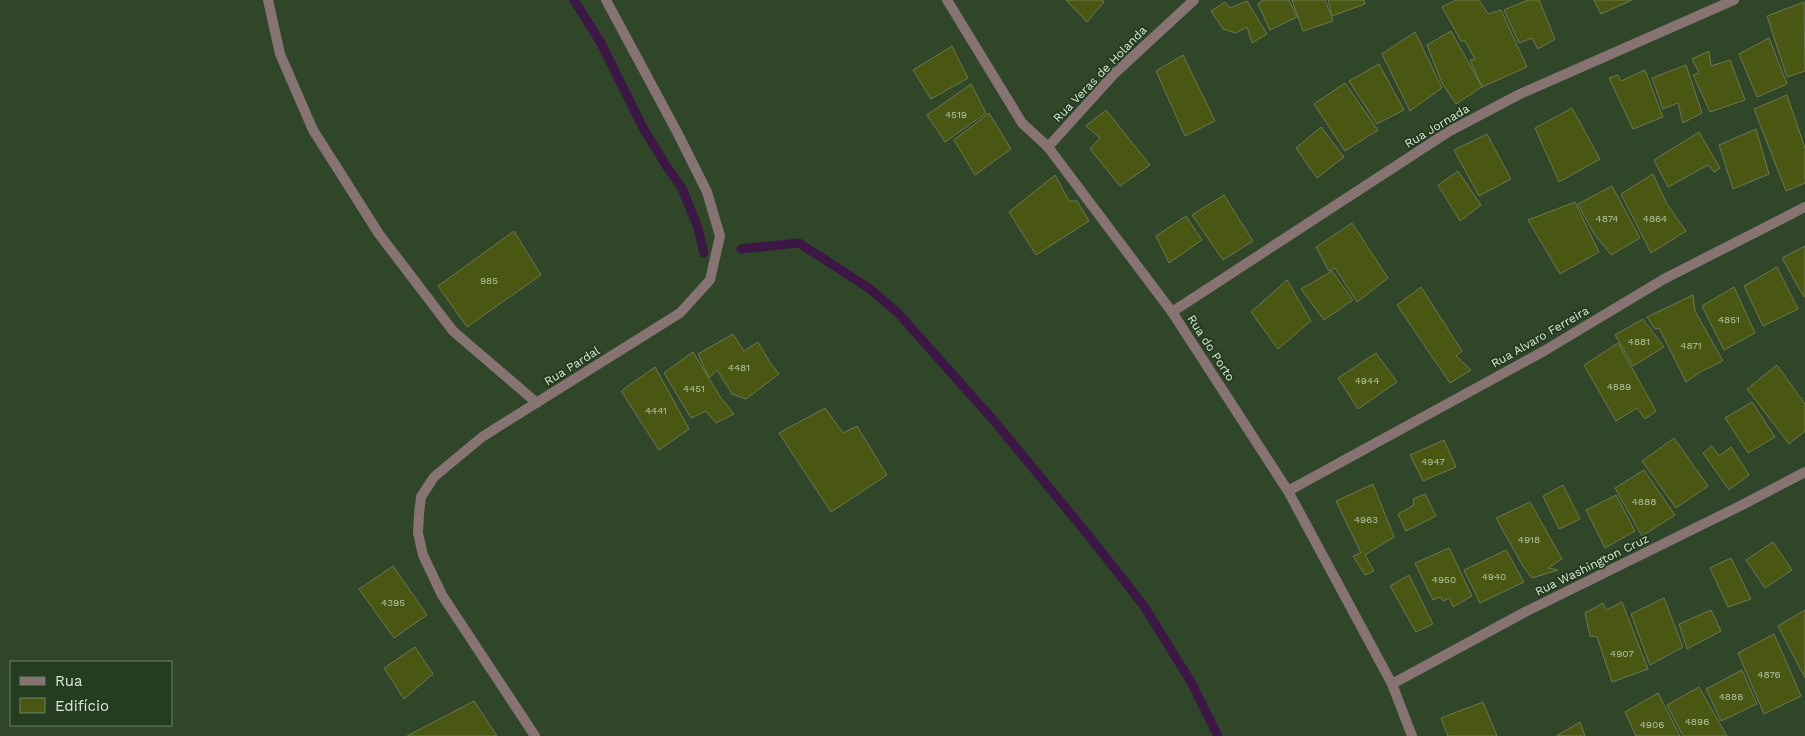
<svg xmlns="http://www.w3.org/2000/svg" width="1805" height="736" viewBox="0 0 1805 736" font-family="'Work Sans',sans-serif">
<style>
.lines{fill:none;stroke-linecap:round;stroke-linejoin:round}
.stream{stroke:#3c1645;stroke-width:9}
.building{fill:#4a5712;stroke:#6d7751}
.service{stroke:#877372;stroke-width:10}
.minor{stroke:#877372;stroke-width:10}
.labels{text-anchor:middle;dominant-baseline:central;stroke-width:4;stroke-linejoin:round;paint-order:stroke}
.number-label{font-size:10px;fill:#b6c4a6}
.street-label{font-size:12px;fill:#dae8d7;stroke:#243c1f}
</style>
<rect width="100%" height="100%" fill="#2f4629"/>
<g class="lines">
<g class="stream">
<path d="M574,0l27,43 42,85 24,39 15,21 16,40 6,25"/>
<path d="M741,249l58,-6 71,46 28,24 97,109 94,114 55,70 47,76 27,54"/>
</g>
</g>
<g class="building">
<path d="M1066,0h36l2,2 -17,20z"/>
<path d="M1263,0h26l8,17 -27,13 -12,-26z"/>
<path d="M1292,0h33l8,21 -30,10z"/>
<path d="M1328,0h36l1,4 -33,12z"/>
<path d="M1456,0h23l9,14 13,-4 26,57 -45,20 -12,-27 5,-1 -10,-18h-4l-19,-34z"/>
<path d="M1528,0h11l16,39 -17,10 -6,-11 -13,5 -15,-33z"/>
<path d="M1594,0h38l-31,14z"/>
<path d="M1247,1l20,33 -15,9 -5,-16 -11,6 -13,-4 -12,-18 14,-9 5,6z"/>
<path d="M1804,2l1,69 -18,6 -20,-61z"/>
<path d="M1451,31l31,56 -26,17 -14,-21 -15,-38z"/>
<path d="M1415,32l27,56 -32,23 -28,-57z"/>
<path d="M1769,38l18,46 -30,13 -18,-43z"/>
<path d="M952,46l16,32 -37,21 -18,-29z"/>
<path d="M1709,51l2,15 19,-6 15,40 -35,12 -17,-37 6,-2 -7,-14z"/>
<path d="M1183,55l32,66 -30,15 -29,-65z"/>
<path d="M1379,64l25,46 -27,14 -28,-43z"/>
<path d="M1686,65l16,48 -19,10 -5,-20 -15,6 -11,-31z"/>
<path d="M1645,70l18,47 -30,12 -24,-51 9,-3 3,6z"/>
<path d="M1345,83l33,47 -33,21 -31,-47z"/>
<path d="M971,84l15,29 -41,29 -18,-27z"/>
<path d="M1787,95l18,53v35l-19,8 -32,-82z"/>
<path d="M1572,108l28,51 -41,23 -24,-54z"/>
<path d="M1106,110l44,55 -30,21 -30,-37 10,-11 -14,-12z"/>
<path d="M989,113l22,36 -36,26 -21,-35z"/>
<path d="M1321,127l23,30 -27,21 -21,-30z"/>
<path d="M1756,129l13,45 -36,15 -14,-44z"/>
<path d="M1699,132l21,36 -6,4 -6,-7 -40,22 -14,-27z"/>
<path d="M1487,134l24,45 -32,17 -25,-46z"/>
<path d="M1458,171l23,34 -21,16 -22,-36z"/>
<path d="M1653,174l14,30 19,27 -35,22 -30,-59z"/>
<path d="M1055,175l14,26h8l12,20 -53,34 -27,-43z"/>
<path d="M1612,186l28,52 -29,17 -18,-23 -15,-28z"/>
<path d="M1224,195l29,46 -30,19 -31,-45z"/>
<path d="M1575,202l24,50 -39,22 -32,-54z"/>
<path d="M1186,216l16,24 -33,23 -13,-27z"/>
<path d="M1352,223l36,55 -31,24 -22,-34 -6,3 -13,-24z"/>
<path d="M514,231l27,44 -74,52 -29,-41z"/>
<path d="M1805,246v51h-1l-22,-39z"/>
<path d="M1777,267l21,42 -35,17 -19,-40z"/>
<path d="M1332,271l21,29 -29,20 -23,-31z"/>
<path d="M1287,280l24,41 -33,28 -27,-37z"/>
<path d="M1421,287l41,64 -6,5 15,14 -21,13 -53,-78z"/>
<path d="M1734,287l21,46 -31,17 -22,-44z"/>
<path d="M1693,295l2,16 28,50 -21,10 -16,11 -27,-54 -4,1 -8,-12z"/>
<path d="M1643,319l21,28 -31,19 -18,-31z"/>
<path d="M733,334l11,17 14,-9 13,22 8,10 -33,25 -14,-5 -15,-24 -8,8 -11,-24z"/>
<path d="M1618,343l38,68 -11,8 -8,-11 -21,13 -32,-56z"/>
<path d="M693,352l28,46 13,16 -18,9 -10,-12 -15,7 -27,-45z"/>
<path d="M1376,353l21,29 -39,27 -20,-31z"/>
<path d="M1777,365l28,39v27l-16,13 -42,-55z"/>
<path d="M655,367l34,62 -30,21 -38,-59z"/>
<path d="M1752,402l23,35 -27,16 -23,-35z"/>
<path d="M825,408l18,25 14,-7 30,49 -56,37 -52,-79z"/>
<path d="M1674,438l34,48 -32,22 -34,-47z"/>
<path d="M1444,440l12,27 -33,14 -13,-26z"/>
<path d="M1712,446l7,10 12,-9 18,28 -20,15 -26,-37z"/>
<path d="M1644,470l31,45 -33,21 -27,-48z"/>
<path d="M1373,484l21,53 -29,18 9,16 -9,4 -12,-19 8,-3 -25,-52z"/>
<path d="M1563,485l17,34 -21,10 -16,-33z"/>
<path d="M1425,494l11,22 -30,15 -8,-17 16,-9 -1,-6z"/>
<path d="M1616,495l19,36 -30,17 -19,-38z"/>
<path d="M1530,502l32,57 -14,9 10,2 -26,8 -8,-10 -28,-50z"/>
<path d="M1773,542l19,28 -27,18 -19,-28z"/>
<path d="M1449,548l23,48 -19,11 -4,-9 -6,3 -3,-4 -7,3 -18,-37z"/>
<path d="M1506,550l18,32 -44,21 -16,-33z"/>
<path d="M1731,558l20,41 -23,8 -18,-39z"/>
<path d="M393,566l34,49 -33,23 -35,-49z"/>
<path d="M1409,575l24,49 -17,8 -26,-46z"/>
<path d="M1664,598l19,49 -33,18 -19,-51z"/>
<path d="M1622,602l26,67 -36,13 -15,-45 -7,-1 -5,-23 18,-10 3,7z"/>
<path d="M1711,610l10,21 -34,18 -8,-25z"/>
<path d="M1805,610v68l-27,-52z"/>
<path d="M1774,634l27,62 -37,18 -26,-61z"/>
<path d="M415,647l18,27 -29,25 -20,-31z"/>
<path d="M1742,670l15,34 -36,17 -15,-32z"/>
<path d="M1699,687l28,49h-44l-16,-31z"/>
<path d="M1658,693l22,43h-44l-11,-24z"/>
<path d="M474,701l23,35h-90z"/>
<path d="M1483,702l14,34h-49l-7,-18z"/>
<path d="M1580,722l5,14h-29z"/>
</g>
<g class="lines">
<path class="service" d="M268,0l12,54 33,76 66,104 74,97 84,72"/>
<g class="minor">
<path d="M947,0l75,123 26,24 124,165 116,179 104,193 20,52"/>
<path d="M1048,147l67,-74 79,-73"/>
<path d="M1172,312l276,-180 72,-38 214,-94"/>
<path d="M1288,491l256,-140 120,-72 141,-72"/>
<path d="M1392,684l133,-72 217,-107 63,-33"/>
<path d="M535,736l-93,-141 -19,-40 -5,-22 1,-19 2,-17 13,-20 48,-40 198,-124 30,-33 10,-44 -13,-44 -30,-60 -71,-132"/>
</g>
</g>
<g class="labels">
<g class="number-label">
<text x="956" y="114">4519</text>
<text x="1607" y="218">4874</text>
<text x="1655" y="218">4864</text>
<text x="489" y="280">985</text>
<text x="1729" y="319">4851</text>
<text x="1639" y="341">4881</text>
<text x="1691" y="345">4871</text>
<text x="739" y="367">4481</text>
<text x="1367" y="380">4944</text>
<text x="1619" y="386">4889</text>
<text x="694" y="388">4451</text>
<text x="656" y="410">4441</text>
<text x="1433" y="461">4947</text>
<text x="1644" y="501">4888</text>
<text x="1366" y="519">4963</text>
<text x="1529" y="539">4918</text>
<text x="1494" y="576">4940</text>
<text x="1444" y="579">4950</text>
<text x="393" y="602">4395</text>
<text x="1622" y="653">4907</text>
<text x="1769" y="674">4876</text>
<text x="1731" y="696">4886</text>
<text x="1697" y="721">4896</text>
<text x="1652" y="724">4906</text>
</g>
<g class="street-label">
<text transform="translate(1100 74) rotate(-46)">Rua Veras de Holanda</text>
<text transform="translate(1437 126) rotate(-31)">Rua Jornada</text>
<text transform="translate(1540 337) rotate(-30)">Rua Alvaro Ferreira</text>
<text transform="translate(1211 348) rotate(57)">Rua do Porto</text>
<text transform="translate(572 366) rotate(-32)">Rua Pardal</text>
<text transform="translate(1592 565) rotate(-26)">Rua Washington Cruz</text>
</g>
</g>
<rect x="10" y="661" width="162" height="65" fill="#243c1f" stroke="#6d8169"/>
<rect x="20" y="677" width="25" height="8" fill="#877372" stroke="#6d8169"/>
<text x="55" y="686" font-size="15" fill="#dae8d7">Rua</text>
<rect x="20" y="698" width="25" height="15" fill="#4a5712" stroke="#6d8169"/>
<text x="55" y="711" font-size="15" fill="#dae8d7">Edifício</text>
</svg>
